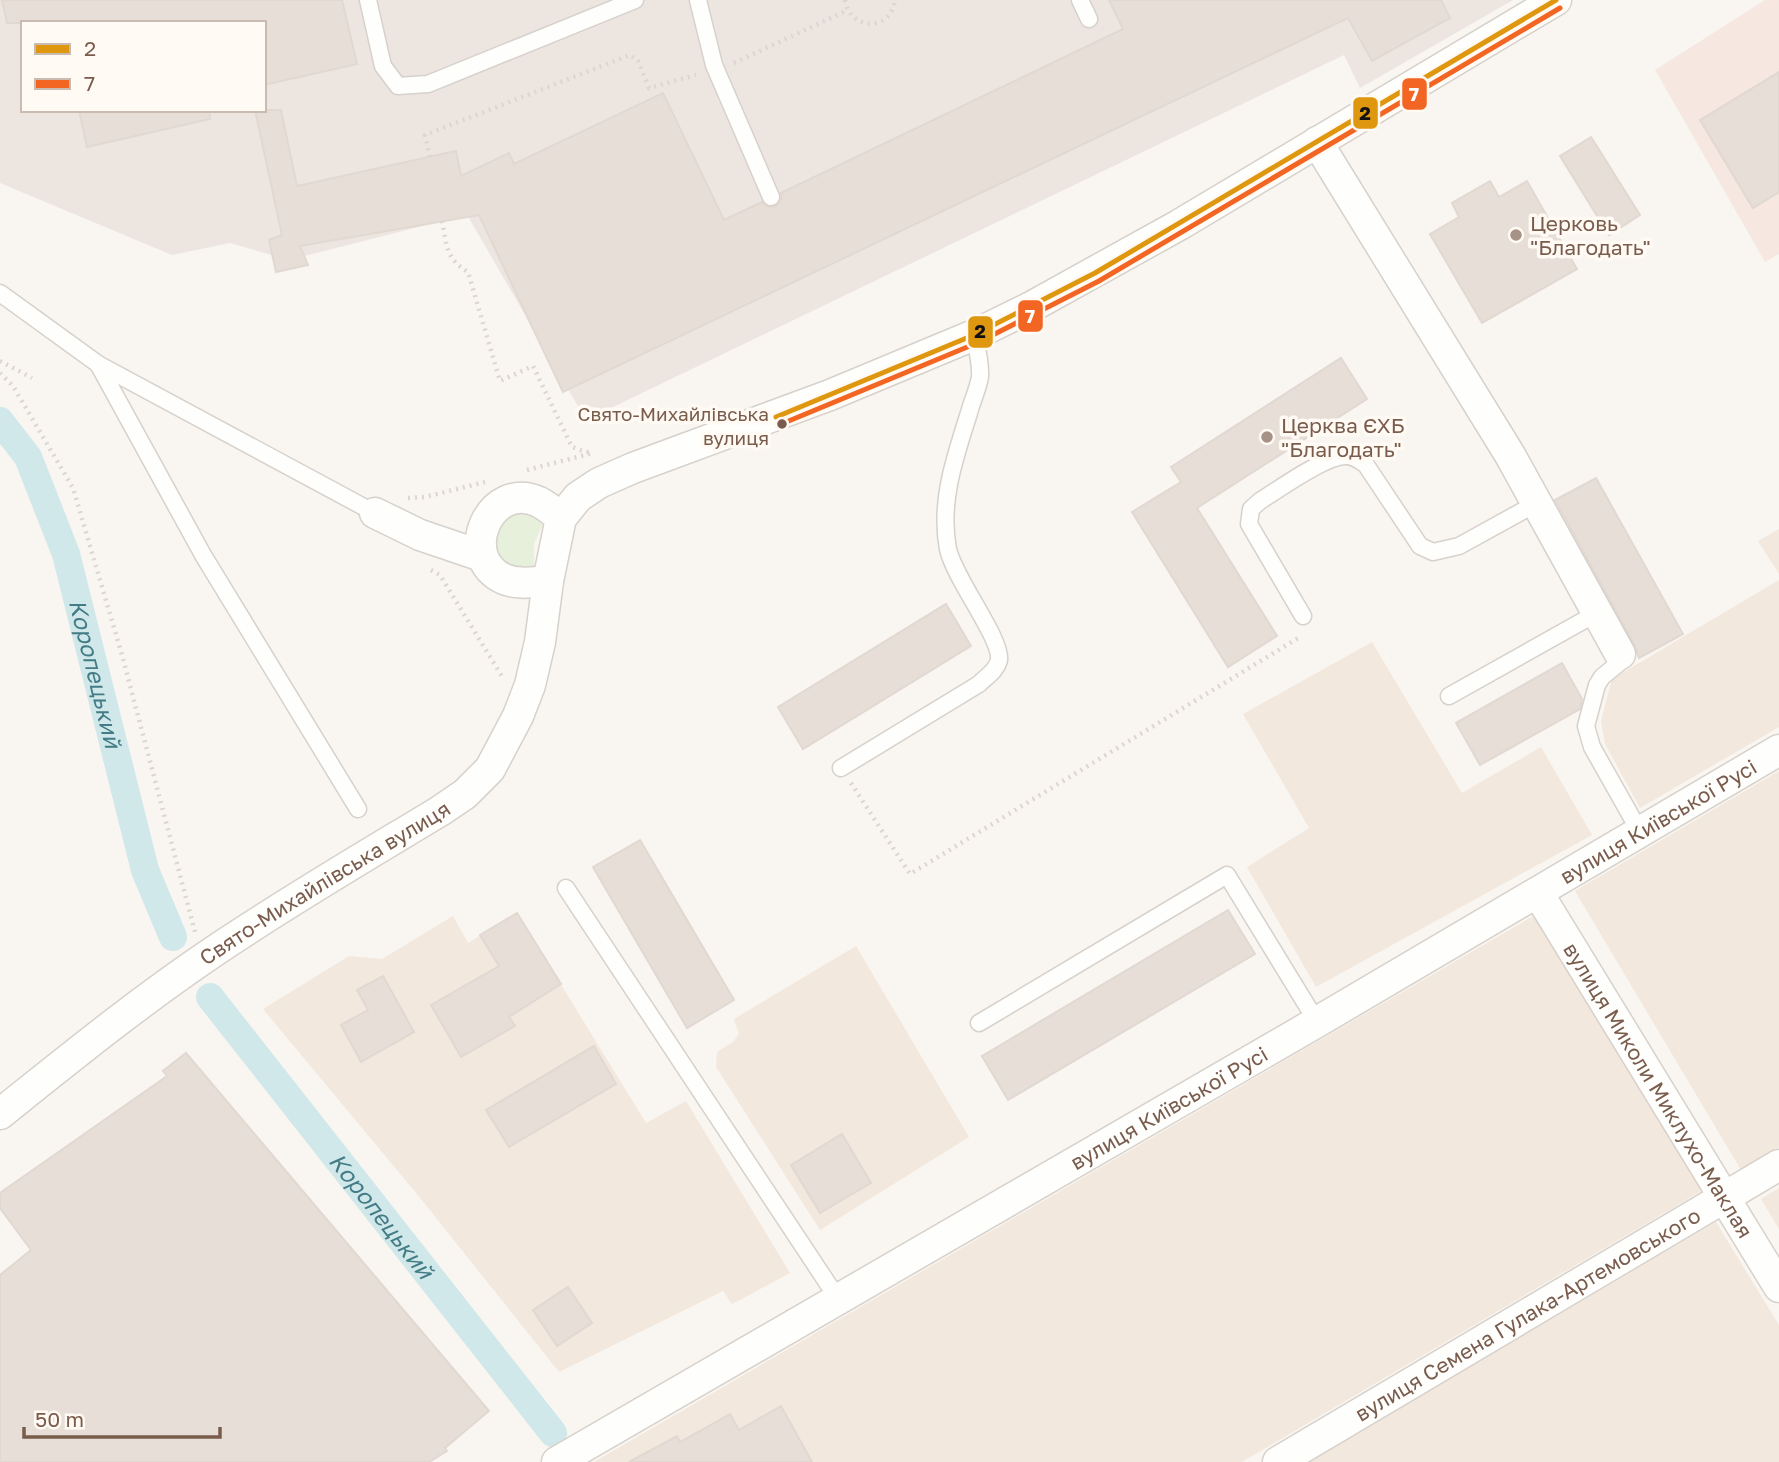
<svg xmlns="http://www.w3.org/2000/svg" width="1779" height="1462" viewBox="0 0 1779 1462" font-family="'Golos Text',sans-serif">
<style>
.residential{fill:#f2e8de}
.commercial{fill:#f6e8e1}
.industrial{fill:#ede5e0;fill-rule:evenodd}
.green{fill:#e7f0db}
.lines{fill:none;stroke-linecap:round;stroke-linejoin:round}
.canal{stroke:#d0e8ea;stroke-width:28}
.building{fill:#e6ded7;stroke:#e2d8d2;stroke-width:2}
.service-casing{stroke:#d7d1cb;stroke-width:19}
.minor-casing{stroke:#d7d1cb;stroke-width:33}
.path{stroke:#dcd5d0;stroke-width:4.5;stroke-dasharray:2 5;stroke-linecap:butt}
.service{stroke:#fefefd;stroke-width:16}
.minor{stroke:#fefefd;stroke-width:30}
.bus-1-casing{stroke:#fffaf3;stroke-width:10}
.bus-2-casing{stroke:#fffaf3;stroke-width:10}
.bus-1{stroke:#de970f;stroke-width:5}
.bus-2{stroke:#f26522;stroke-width:5}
.poi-dot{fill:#a69286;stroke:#fffaf3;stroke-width:2.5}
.bus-dot{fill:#7a5c4d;stroke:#fffaf3;stroke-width:2.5}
.labels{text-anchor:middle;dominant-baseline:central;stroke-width:7;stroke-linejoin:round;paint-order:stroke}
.bus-label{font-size:19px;fill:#7a5c4d;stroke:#fffaf3;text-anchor:end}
.poi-label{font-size:21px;fill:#7a5c4d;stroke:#fffaf3;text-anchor:start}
.street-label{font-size:21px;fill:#7a5c4d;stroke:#fffaf3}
.water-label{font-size:23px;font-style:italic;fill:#437c86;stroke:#fffaf3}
.line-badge{stroke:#fffaf3;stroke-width:2.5}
.badge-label{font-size:19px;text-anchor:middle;font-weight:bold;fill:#fff}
.pale-badge-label{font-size:19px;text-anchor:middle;font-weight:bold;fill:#111}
</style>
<rect width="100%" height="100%" fill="#f9f5f0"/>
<g class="residential">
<path d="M1779,529v45l-21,-33z"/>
<path d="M1779,580v147l-139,81 -35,-64 -4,-23 11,-42z"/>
<path d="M1372,642l90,151 79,-46 51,88 -276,152 -69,-120 62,-39 -66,-114z"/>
<path d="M1779,771v376l-38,23 -166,-279z"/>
<path d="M517,913l129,210 40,-22 104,172 -58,31 -9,-13 -164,81 -138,-173 -158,-190 86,-53 33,3 71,-43 15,27z"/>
<path d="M1535,915l168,275 -461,272h-648z"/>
<path d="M856,946l113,191 -149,93 -104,-163 1,-15 16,-10 6,-8 -5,-15z"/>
<path d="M1779,1188v41l-18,-30z"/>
<path d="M1716,1222l63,103v137h-470z"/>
</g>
<path class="commercial" d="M1765,0h14v254l-14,8 -110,-192z"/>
<path class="industrial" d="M0,0h1513l-153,88 -16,-33 -758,365 -120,-207 -24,8 -153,39 -59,-17 -58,12 -172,-72zM23,23h241v87h-241z"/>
<path class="green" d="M518,509l27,10 -11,25v25l-24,-2 -15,-14v-28z"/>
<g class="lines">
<g class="canal">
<path id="s1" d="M0,421l28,36 38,97 79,316 28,67"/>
<path id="s2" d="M210,997l343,436"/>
</g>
</g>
<g class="building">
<path d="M2,0h340l15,64 -93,21v-62h-257z"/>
<path d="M1109,0h332l9,18 -78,43 -24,-43 -785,374 -84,-177 -179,31 8,19 -32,7 -7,-32 13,-5 -27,-125h26l16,76 159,-35 5,25 48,-23 5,11 149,-71 61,127 38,-18 7,5 7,-1 5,-7v-6l342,-164z"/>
<path d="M1779,72v120l-26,16 -53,-88z"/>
<path d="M79,110h130l1,9 -123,28z"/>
<path d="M1591,137l49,78 -31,20 -49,-79z"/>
<path d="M1490,181l9,16 28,-16 50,88 -95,54 -52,-89 29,-17 -7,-14z"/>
<path d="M1341,358l26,41 -170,109 80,128 -49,31 -96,-155 49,-30 -10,-15z"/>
<path d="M1596,478l87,156 -44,24 -4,-12 -80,-146z"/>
<path d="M946,604l25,42 -168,103 -25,-42z"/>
<path d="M1562,663l20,36 -2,10 -100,56 -24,-42z"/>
<path d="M640,840l94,160 -47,28 -94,-161z"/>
<path d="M1228,910l27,44 -247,146 -26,-44z"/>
<path d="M517,913l44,71 -52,33 6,9 -54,31 -30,-52 68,-39 -19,-31z"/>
<path d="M383,976l31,56 -53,30 -20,-37 27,-15 -11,-20z"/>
<path d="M594,1046l22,38 -107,63 -23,-37z"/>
<path d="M186,1053l303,358 -44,37 2,3 -18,11h-429v-187l31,-25 -31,-42v-15l167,-117 -4,-5z"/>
<path d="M842,1134l29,49 -51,30 -29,-48z"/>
<path d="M568,1287l24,36 -35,23 -24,-36z"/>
<path d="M781,1406l31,56h-183l48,-26 3,6 50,-28 9,16z"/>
</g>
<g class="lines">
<defs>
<g id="service">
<path d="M368,0l15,66 15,20 30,-2 207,-84"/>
<path d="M698,0l16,65 57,132"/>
<path d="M1080,0l9,19"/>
<path d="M0,293l98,71 277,149"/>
<path d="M98,364l105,191 155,254"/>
<path d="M1303,616l-54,-92 2,-15 9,-8c19,-12 65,-45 86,-45 8,0 13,4 20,9l54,81 13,6 26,-6 78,-43"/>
<path d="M1620,654l-1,9 -17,14 -5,8 -11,41 6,21 48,85"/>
<path d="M1449,696l148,-83"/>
<path d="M841,768l138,-84c7,-7 18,-14 20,-24 3,-21 -45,-82 -51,-111 -9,-47 7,-92 21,-136 3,-12 9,-24 11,-36 1,-14 -3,-29 -6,-42"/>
<path d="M566,888l272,411"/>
<path d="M979,1023l248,-148 90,147"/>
</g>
<g id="minor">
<path d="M1317,142l193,313 110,199"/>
<path d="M375,513l45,22 62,21"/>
<path d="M548,581c-15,1 -30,4 -44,-2 -48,-22 -14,-100 35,-77 8,4 15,10 22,16"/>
<path id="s3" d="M1538,893l241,394"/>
<path id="s4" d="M0,1114c70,-56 139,-112 213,-162 74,-50 151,-95 227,-141l25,-17 25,-25 28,-53 12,-31 10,-43 8,-61 13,-63 17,-21 21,-14 34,-15 197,-73 144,-60 57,-28 148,-82 377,-225"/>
<path id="s5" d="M557,1462l760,-440 462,-272"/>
<path id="s6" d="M1278,1462l501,-297"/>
</g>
</defs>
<use href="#service" class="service-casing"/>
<use href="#minor" class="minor-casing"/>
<g class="path">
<path d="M845,0c5,31 46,32 50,0"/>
<path d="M734,63l114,-53"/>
<path d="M430,157l-5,-22 205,-80 8,6 11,27 47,-13"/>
<path d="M442,221c5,24 3,37 26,51l32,109 33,-15 39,81 13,5h6"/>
<path d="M0,361l32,17"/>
<path d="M0,373l13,13 60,102 49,167 73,277"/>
<path d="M527,470l66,-17"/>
<path d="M408,498l17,-1 60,-15"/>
<path d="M431,570l9,5 63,103"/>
<path d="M851,783l59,91 390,-237"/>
</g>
<use href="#service" class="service"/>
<use href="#minor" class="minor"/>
<defs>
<path id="bus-1" d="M776,417l198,-82 121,-62 461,-273"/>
<path id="bus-2" d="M779,425l198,-82 122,-62 461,-273"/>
</defs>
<use href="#bus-1" class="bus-1-casing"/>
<use href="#bus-2" class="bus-2-casing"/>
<use href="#bus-1" class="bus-1"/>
<use href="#bus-2" class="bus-2"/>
</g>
<g class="poi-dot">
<circle cx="1516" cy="235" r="7"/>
<circle cx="1267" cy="437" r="7"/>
</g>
<circle class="bus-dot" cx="782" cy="424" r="6"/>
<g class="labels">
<g class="bus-label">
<text x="769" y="413">Свято-Михайлівська<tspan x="769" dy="24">вулиця</tspan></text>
</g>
<g class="poi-label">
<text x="1530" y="223">Церковь<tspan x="1530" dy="24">"Благодать"</tspan></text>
<text x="1281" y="425">Церква ЄХБ<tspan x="1281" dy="24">"Благодать"</tspan></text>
</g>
<g class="street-label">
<text stroke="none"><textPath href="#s5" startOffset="1274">вулиця Київської Русі</textPath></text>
<text stroke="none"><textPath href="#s4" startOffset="399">Свято-Михайлівська вулиця</textPath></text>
<text stroke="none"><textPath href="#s3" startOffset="231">вулиця Миколи Миклухо-Маклая</textPath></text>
<text stroke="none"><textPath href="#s5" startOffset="707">вулиця Київської Русі</textPath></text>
<text stroke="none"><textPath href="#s6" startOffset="290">вулиця Семена Гулака-Артемовського</textPath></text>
</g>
<g class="water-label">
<text stroke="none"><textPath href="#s1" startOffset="273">Коропецький</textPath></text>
<text stroke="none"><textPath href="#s2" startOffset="278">Коропецький</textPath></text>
</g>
</g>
<g class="line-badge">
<rect x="1401" y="77" width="27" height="34" rx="7" fill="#f26522"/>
<rect x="1352" y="96" width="27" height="34" rx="7" fill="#de970f"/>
<rect x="1017" y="299" width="27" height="34" rx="7" fill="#f26522"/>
<rect x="967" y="315" width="27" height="34" rx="7" fill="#de970f"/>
</g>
<g class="badge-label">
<text x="1414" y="101">7</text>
<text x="1030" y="323">7</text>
</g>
<g class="pale-badge-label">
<text x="1365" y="120">2</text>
<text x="980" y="338">2</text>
</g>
<rect x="21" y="21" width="245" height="91" fill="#fffaf3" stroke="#cabbb1" stroke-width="2"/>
<rect x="35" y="44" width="35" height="10" fill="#de970f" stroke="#cabbb1" stroke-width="2"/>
<text x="84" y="56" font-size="21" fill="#7a5c4d">2</text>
<rect x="35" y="79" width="35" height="10" fill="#f26522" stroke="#cabbb1" stroke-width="2"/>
<text x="84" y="91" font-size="21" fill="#7a5c4d">7</text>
<path d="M24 1427v10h196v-10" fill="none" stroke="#7a5c4d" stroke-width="3.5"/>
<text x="35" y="1427" font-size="21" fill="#7a5c4d" stroke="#fffaf3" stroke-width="5" paint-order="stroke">50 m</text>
</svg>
